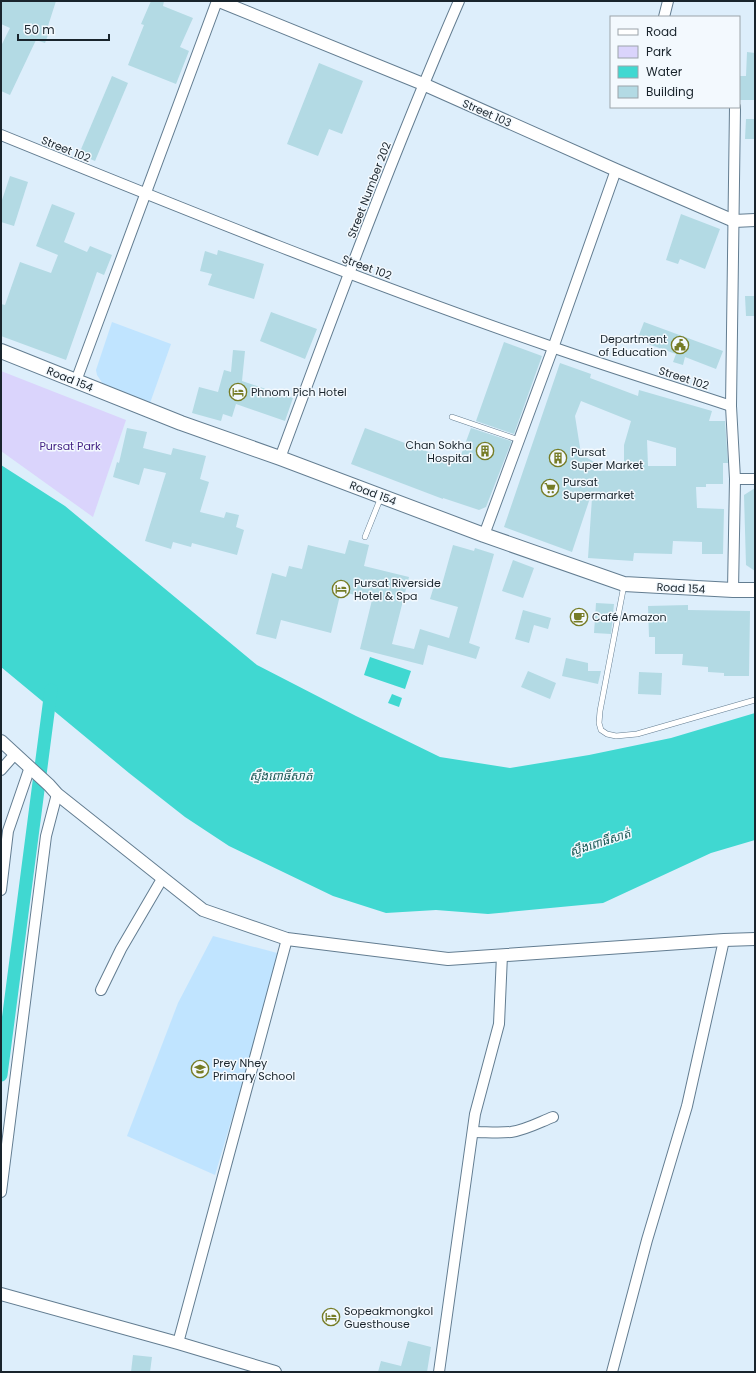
<svg xmlns="http://www.w3.org/2000/svg" width="756" height="1373" viewBox="0 0 756 1373" font-family="Poppins,'Noto Sans Khmer',sans-serif">
<style>
.built{fill:#c0e4ff}
.green{fill:#dad4fc}
.water{fill:#40d8d1}
.lines{fill:none;stroke-linecap:round;stroke-linejoin:round}
.canal{stroke:#40d8d1;stroke-width:13}
.building{fill:#b3dae4;fill-rule:evenodd}
.service-casing{stroke:#637d91;stroke-width:6}
.minor-casing{stroke:#637d91;stroke-width:12}
.tertiary-casing{stroke:#637d91;stroke-width:14}
.secondary-casing{stroke:#637d91;stroke-width:16}
.service{stroke:#fff;stroke-width:5}
.minor{stroke:#fff;stroke-width:10}
.tertiary{stroke:#fff;stroke-width:12}
.secondary{stroke:#fff;stroke-width:14}
.labels{text-anchor:middle;dominant-baseline:central;stroke-width:3;stroke-linejoin:round;paint-order:stroke}
.street-label{font-size:11px;fill:#19242c;stroke:#f3f9fe}
.poi-label{font-size:11px;fill:#19242c;stroke:#f3f9fe;text-anchor:start}
.park-label{font-size:11px;fill:#452385;stroke:#f3f9fe}
.water-label{font-size:12px;font-style:italic;fill:#225e5b;stroke:#f3f9fe}
</style>
<rect width="100%" height="100%" fill="#ddeefb"/>
<g class="built">
<path d="M112,322l59,22 -21,59 -45,-16 -8,-12 -1,-5z"/>
<path d="M213,936l68,18 -66,221 -88,-39 51,-133z"/>
</g>
<path class="green" d="M1,371l125,49 -33,97 -92,-66z"/>
<g class="water">
<path d="M1,465l64,41 192,159 99,51 84,41 70,11 79,-13 82,-17 84,-25v127l-44,13 -108,50 -115,11 -52,-4 -50,3 -53,-17 -104,-50 -44,-29 -56,-44 -128,-106z"/>
<path d="M370,657l41,14 -6,18 -41,-14z"/>
<path d="M392,694l10,4 -3,9 -11,-4z"/>
</g>
<g class="lines">
<path class="canal" d="M1,1075l50,-385"/>
</g>
<g class="building">
<path d="M1,1h55l-8,25 3,1 -6,16 -9,-3 -26,55 -9,-4v-45l9,-18 -9,-4z"/>
<path d="M151,1h13l-1,5 30,12 -13,29 9,4 -13,33 -48,-19 16,-40 -3,-1z"/>
<path d="M747,52l8,1v47h-15v-24h6z"/>
<path d="M319,63l44,18 -21,53 -13,-5 -11,27 -31,-12z"/>
<path d="M112,76l16,7 -33,78 -16,-7z"/>
<path d="M746,119h9v20h-10z"/>
<path d="M10,176l18,6 -14,44 -13,-4v-19z"/>
<path d="M52,204l23,9 -11,29 23,10 3,-6 22,9 -8,20 -7,-3 -31,88 -65,-24v-32l4,1 15,-43 31,11 7,-18 -22,-9z"/>
<path d="M681,214l39,15 -15,40 -25,-10 -2,5 -12,-4z"/>
<path d="M218,250l46,14 -10,35 -46,-14 4,-11 -12,-3 5,-20 12,4z"/>
<path d="M745,296h10v20h-9z"/>
<path d="M271,312l46,17 -12,30 -45,-18z"/>
<path d="M644,322l79,29 -7,18 -31,-12 -2,8 -10,-3 3,-8 -39,-14z"/>
<path d="M504,342l38,14 -28,78 -38,-13z"/>
<path d="M233,350l12,1 -3,30 51,17 -8,23 -49,-17 -4,13 -9,-3 -2,7 -29,-8 7,-26 19,5 6,-22 7,2z"/>
<path d="M560,363l31,11 -1,4 48,18 1,-6 73,21 -3,10h16l3,42h-5v21h-17v3h-10l1,21 27,1 -1,45h-21v-12l-29,-1 -1,13 -38,-1 -1,8 -45,-3 4,-60h-2l-18,54 -68,-25zM581,401l50,20 -7,24v25l-30,1v-9l-13,-8 -6,-38zM647,440l29,8v18h-28z"/>
<path d="M127,428l20,4 -4,16 28,7 2,-7 33,8 -6,23 9,3 -9,30 24,6 2,-6 13,3 -3,12 8,3 -7,25 -45,-12 -1,4 -18,-5 -2,7 -26,-8 21,-68 -22,-5 -5,17 -26,-8 4,-15 2,1z"/>
<path d="M365,428l93,35 13,-35 40,13v2l-25,64 -7,3 -36,-12v1l-92,-35z"/>
<path d="M755,488v83l-9,-6 -2,-70z"/>
<path d="M349,540l20,5 -5,21 45,11 -17,67 22,5 6,-20 29,9 9,-31 -28,-8 4,-13 7,2 12,-43 21,6 1,-3 19,6 -25,89 11,4 -4,12 -48,-14 -5,20 -63,-16 12,-49 -31,-9 -10,42 -50,-13 -5,19 -20,-5 16,-61 14,4 3,-11 13,3 6,-24 37,9z"/>
<path d="M513,560l21,8 -11,30 -21,-7z"/>
<path d="M596,603l18,1 -3,30 -17,-1z"/>
<path d="M688,605v5l62,1 -1,65h-25v-3l-16,-1v-5l-26,-2 1,-11h-28v-17h-6l-1,-31z"/>
<path d="M523,610l28,8 -3,11 -14,-4 -5,18 -14,-4z"/>
<path d="M566,658l22,5v8h13l-3,13 -36,-8z"/>
<path d="M528,671l28,12 -6,16 -29,-12z"/>
<path d="M639,672l23,1 -1,22 -23,-1z"/>
<path d="M408,1341l23,6 -4,25h-49l3,-11 20,5z"/>
<path d="M133,1355l19,2 -2,15h-19z"/>
</g>
<g class="lines">
<defs>
<g id="service">
<path d="M452,417l67,23"/>
<path d="M365,537l16,-40"/>
<path d="M624,585l-24,126 -1,12 2,7 6,4 9,2 21,-2 118,-34"/>
</g>
<g id="minor">
<path d="M664,17l4,-16"/>
<path d="M1,135c182,74 365,148 551,212 60,21 119,39 179,59"/>
<path d="M76,381l141,-380"/>
<path d="M280,458c57,-154 114,-307 179,-457"/>
<path d="M735,479h20"/>
<path d="M484,535l69,-187 63,-178"/>
<path d="M733,590l2,-111 -4,-73 4,-299"/>
<path d="M1,770l14,-16"/>
<path d="M1,890l7,-59 22,-64"/>
<path d="M101,990l20,-41 41,-70"/>
<path d="M473,1132c13,0 25,1 38,0 15,-2 29,-10 42,-15"/>
<path d="M1,1192l45,-356 11,-42"/>
<path d="M178,1343l109,-404"/>
<path d="M439,1372l36,-258 24,-90 3,-69"/>
<path d="M612,1372l35,-132 40,-134 37,-166"/>
</g>
<g id="tertiary">
<path d="M219,1l204,83 193,86 118,51 21,-1"/>
<path d="M1,741l48,44 8,9 146,116 84,29 161,20 276,-19 31,-1"/>
<path d="M1,1294l177,49 97,29"/>
</g>
<path id="secondary" d="M1,351l180,72 99,35 204,77 140,49 109,6h22"/>
</defs>
<use href="#service" class="service-casing"/>
<use href="#minor" class="minor-casing"/>
<use href="#tertiary" class="tertiary-casing"/>
<use href="#secondary" class="secondary-casing"/>
<use href="#service" class="service"/>
<use href="#minor" class="minor"/>
<use href="#tertiary" class="tertiary"/>
<use href="#secondary" class="secondary"/>
</g>
<defs>
<symbol id="civic-ring" viewBox="-11 -11 22 22"><circle r="9.5" fill="#f3f9fe" stroke="#767c26" stroke-width="1.5"/><path d="M-.6-6.5H3V-4.5H.6V-3L4-1V1h2V6H-6V1h2V-1L-.6-3ZM-1.2 2.5V6h2.4V2.5Z" fill="#767c26"/></symbol>
<symbol id="hotel-ring" viewBox="-11 -11 22 22"><circle r="9.5" fill="#f3f9fe" stroke="#767c26" stroke-width="1.5"/><path d="M-6-4.5h1.5V1H6V5H4.5V3h-9V5H-6ZM-4 0a1.8 1.8 0 1 1 3.6 0ZM.5 0V-2.5h3Q6-2.5 6 0Z" fill="#767c26"/></symbol>
<symbol id="building-ring" viewBox="-11 -11 22 22"><circle r="9.5" fill="#f3f9fe" stroke="#767c26" stroke-width="1.5"/><path d="M-4-6H4V6H1V3H-1V6H-4ZM-2.5-4.3h1.7v1.8h-1.7ZM.8-4.3h1.7v1.8H.8ZM-2.5-1h1.7V.8h-1.7ZM.8-1h1.7V.8H.8Z" fill="#767c26"/></symbol>
<symbol id="supermarket-ring" viewBox="-11 -11 22 22"><circle r="9.5" fill="#f3f9fe" stroke="#767c26" stroke-width="1.5"/><path d="M-6-5.5h2.5l.6 2H6L4.5 2H-2.5L-4.4-4H-6ZM-1.5 3.2a1.3 1.3 0 1 0 .1 0ZM3 3.2a1.3 1.3 0 1 0 .1 0Z" fill="#767c26"/></symbol>
<symbol id="cafe-ring" viewBox="-11 -11 22 22"><circle r="9.5" fill="#f3f9fe" stroke="#767c26" stroke-width="1.5"/><path d="M-5.5-4.5H6V0H3Q3 3.5 0 3.5H-2.5Q-5.5 3.5-5.5 0ZM3-3.2v2h1.7v-2ZM-6 4.5H4V6H-6Z" fill="#767c26"/></symbol>
<symbol id="school-ring" viewBox="-11 -11 22 22"><circle r="9.5" fill="#f3f9fe" stroke="#767c26" stroke-width="1.5"/><path d="M0-5L7-2L0 1L-7-2ZM-4 1L0 2.5L4 1V4Q0 6-4 4Z" fill="#767c26"/></symbol>
</defs>
<g fill-rule="evenodd">
<use href="#civic-ring" x="670" y="335" width="20" height="20"/>
<use href="#hotel-ring" x="228" y="382" width="20" height="20"/>
<use href="#building-ring" x="475" y="441" width="20" height="20"/>
<use href="#building-ring" x="548" y="448" width="20" height="20"/>
<use href="#supermarket-ring" x="540" y="478" width="20" height="20"/>
<use href="#hotel-ring" x="331" y="579" width="20" height="20"/>
<use href="#cafe-ring" x="569" y="607" width="20" height="20"/>
<use href="#school-ring" x="190" y="1059" width="20" height="20"/>
<use href="#hotel-ring" x="321" y="1307" width="20" height="20"/>
</g>
<g class="labels">
<g class="street-label">
<text transform="translate(487 113) rotate(24)">Street 103</text>
<text transform="translate(66 149) rotate(22)">Street 102</text>
<text transform="translate(369 190) rotate(-69)">Street Number 202</text>
<text transform="translate(367 267) rotate(20)">Street 102</text>
<text transform="translate(684 378) rotate(18)">Street 102</text>
<text transform="translate(70 379) rotate(22)">Road 154</text>
<text transform="translate(373 493) rotate(21)">Road 154</text>
<text transform="translate(681 588) rotate(3)">Road 154</text>
</g>
<g class="poi-label">
<text x="667" y="339" text-anchor="end">Department<tspan x="667" dy="13">of Education</tspan></text>
<text x="251" y="392">Phnom Pich Hotel</text>
<text x="472" y="445" text-anchor="end">Chan Sokha<tspan x="472" dy="13">Hospital</tspan></text>
<text x="571" y="452">Pursat<tspan x="571" dy="13">Super Market</tspan></text>
<text x="563" y="482">Pursat<tspan x="563" dy="13">Supermarket</tspan></text>
<text x="354" y="583">Pursat Riverside<tspan x="354" dy="13">Hotel &amp; Spa</tspan></text>
<text x="592" y="617">Café Amazon</text>
<text x="213" y="1063">Prey Nhey<tspan x="213" dy="13">Primary School</tspan></text>
<text x="344" y="1311">Sopeakmongkol<tspan x="344" dy="13">Guesthouse</tspan></text>
</g>
<g class="park-label">
<text x="70" y="446">Pursat Park</text>
</g>
<g class="water-label">
<text x="281" y="775">ស្ទឹងពោធិ៍សាត់</text>
<text transform="translate(600 842) rotate(-18)">ស្ទឹងពោធិ៍សាត់</text>
</g>
</g>
<rect width="756" height="1373" fill="none" stroke="#19242c" stroke-width="4"/>
<rect x="610" y="16" width="130" height="92" fill="#f3f9fe" stroke="#9ca4aa"/>
<rect x="618" y="29" width="20" height="6" fill="#ffffff" stroke="#9ca4aa"/>
<text x="646" y="36" font-size="12" fill="#19242c">Road</text>
<rect x="618" y="46" width="20" height="12" fill="#dad4fc" stroke="#9ca4aa"/>
<text x="646" y="56" font-size="12" fill="#19242c">Park</text>
<rect x="618" y="66" width="20" height="12" fill="#40d8d1" stroke="#9ca4aa"/>
<text x="646" y="76" font-size="12" fill="#19242c">Water</text>
<rect x="618" y="86" width="20" height="12" fill="#b3dae4" stroke="#9ca4aa"/>
<text x="646" y="96" font-size="12" fill="#19242c">Building</text>
<path d="M18 34v6h91v-6" fill="none" stroke="#19242c" stroke-width="2"/>
<text x="24" y="34" font-size="12" fill="#19242c" stroke="#f3f9fe" stroke-width="3" paint-order="stroke">50 m</text>
</svg>
